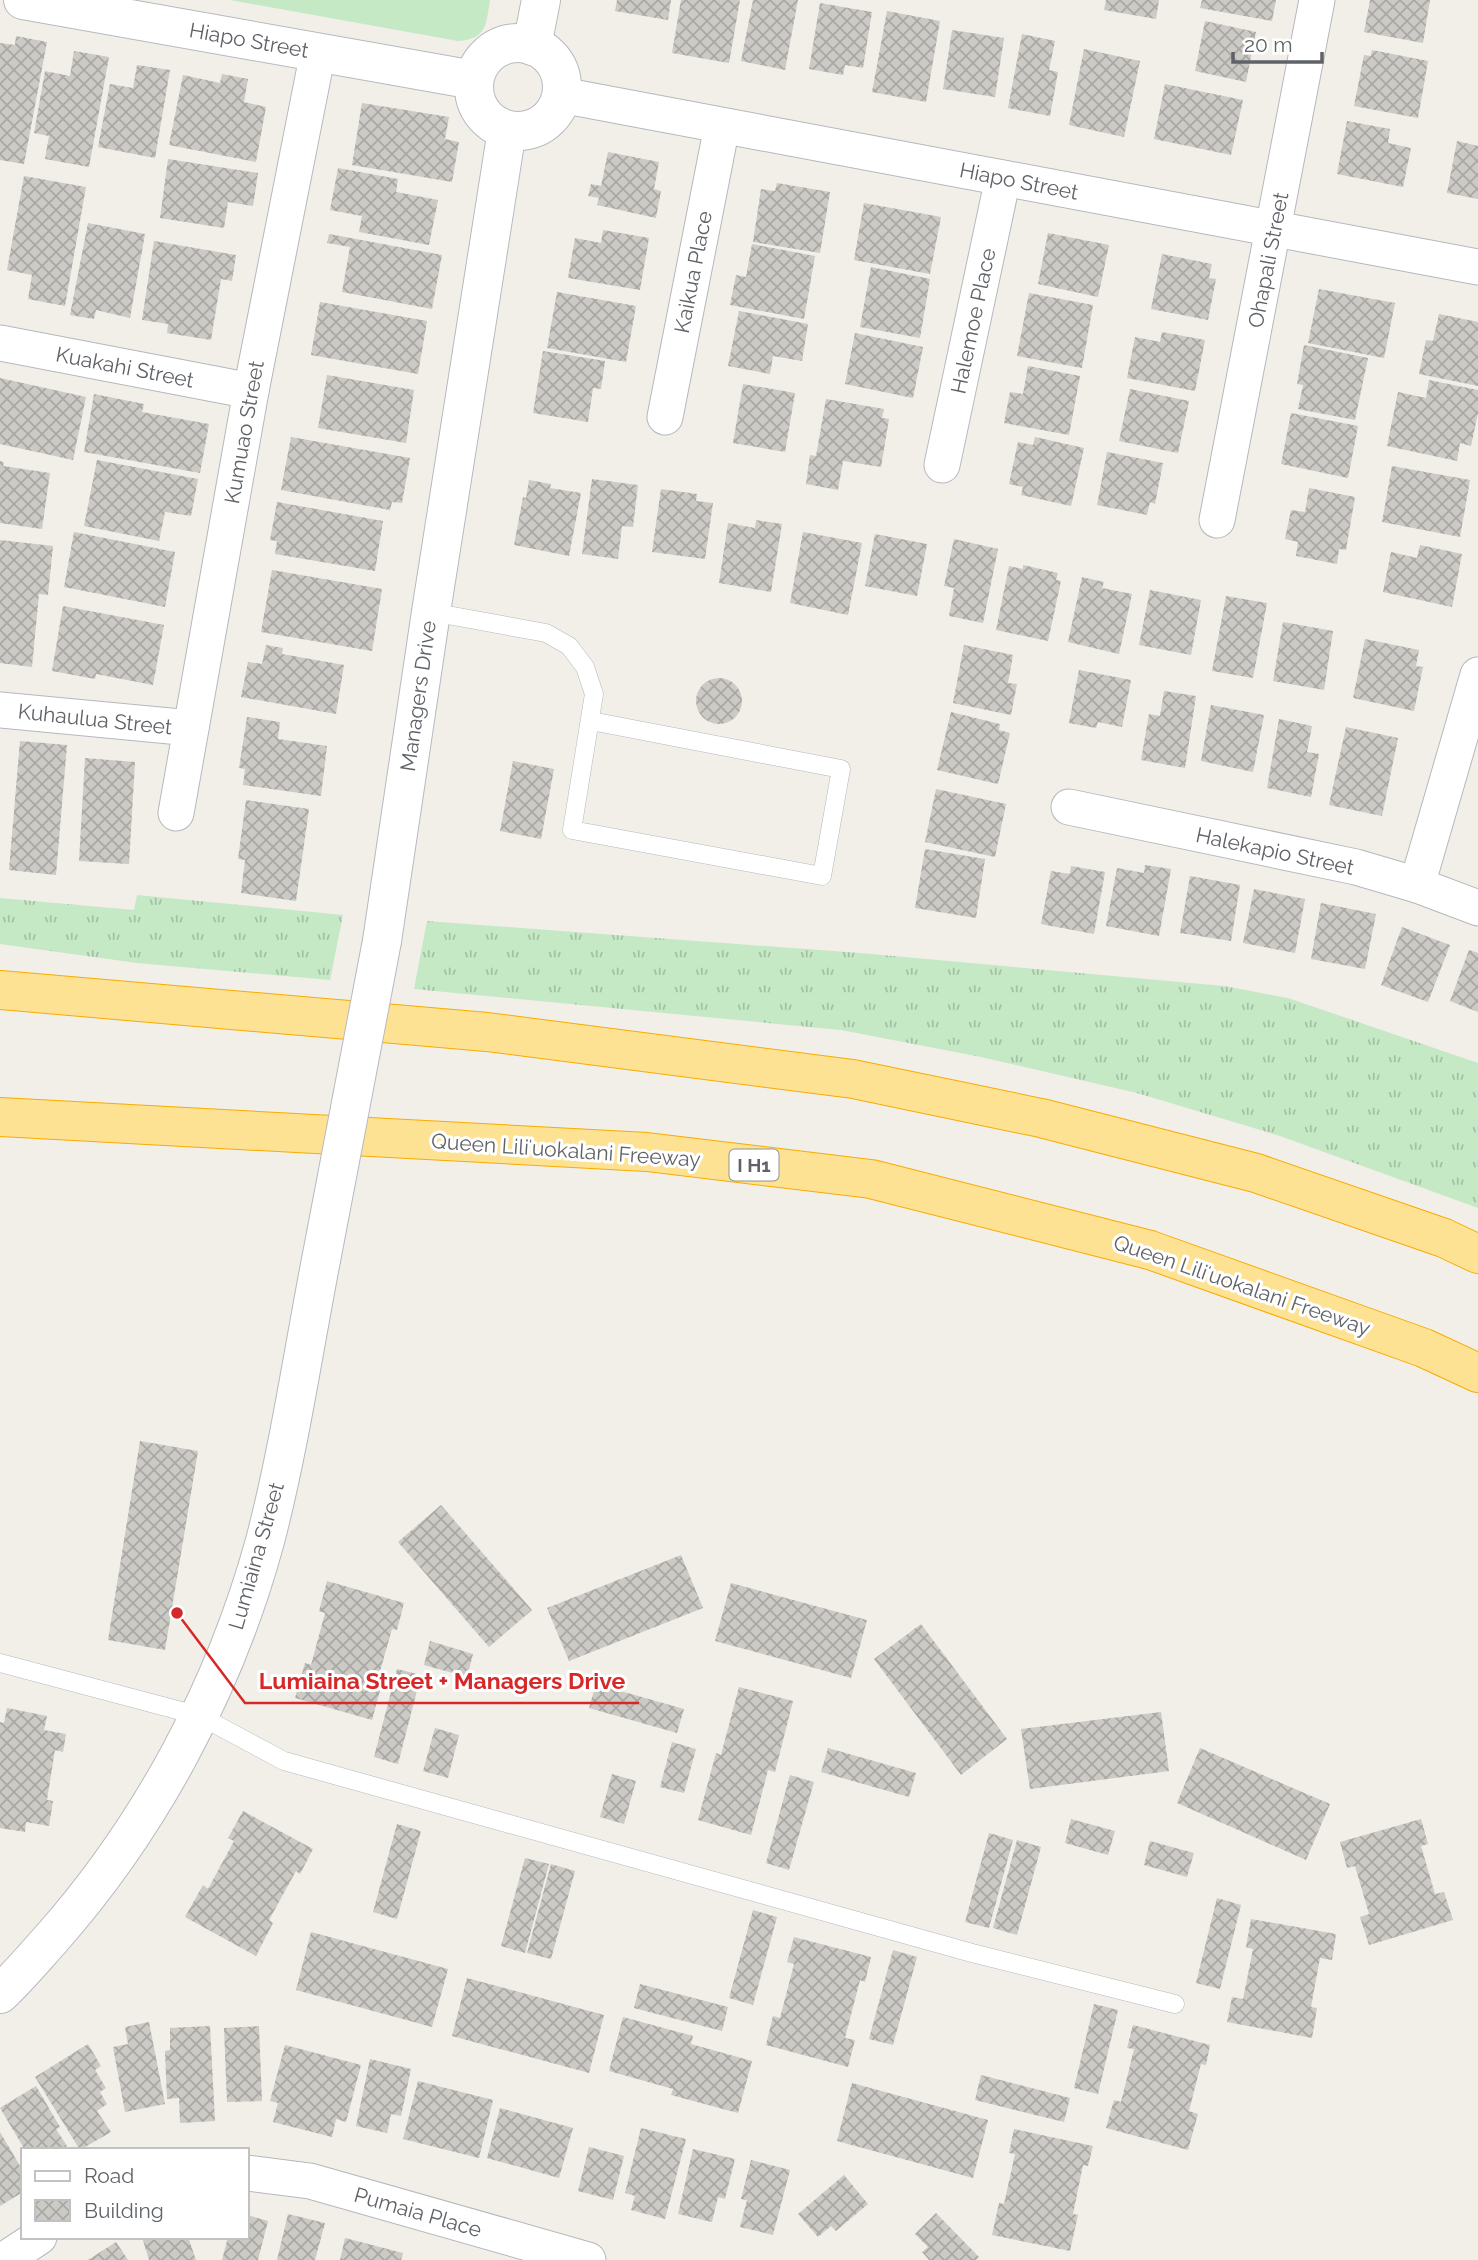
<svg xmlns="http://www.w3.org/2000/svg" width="1478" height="2260" viewBox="0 0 1478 2260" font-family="Raleway,sans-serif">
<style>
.grass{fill:url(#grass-tufts)}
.green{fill:#c5e8c5}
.building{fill:url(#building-cross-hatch)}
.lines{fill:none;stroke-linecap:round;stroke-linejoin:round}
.lane-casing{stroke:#b5b8bc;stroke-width:19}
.street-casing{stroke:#b5b8bc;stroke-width:37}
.secondary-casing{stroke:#b6babf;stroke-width:40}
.highway-casing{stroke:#f9ab00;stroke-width:40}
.lane{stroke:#fff;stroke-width:18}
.street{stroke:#fff;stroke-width:35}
.secondary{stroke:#fff;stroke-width:38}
.highway{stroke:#fde293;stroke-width:38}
.secondary-bridge-casing{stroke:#b6babf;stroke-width:40;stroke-linecap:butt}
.secondary-bridge{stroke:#fff;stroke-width:38}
.labels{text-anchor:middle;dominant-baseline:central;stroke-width:6;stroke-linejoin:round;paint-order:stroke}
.shield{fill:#fff;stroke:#8f9295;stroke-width:2}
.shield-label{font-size:19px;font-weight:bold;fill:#5f6368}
.street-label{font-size:21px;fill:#5f6368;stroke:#fff}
.leader{fill:none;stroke:#d62828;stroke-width:2.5}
.callout-dot{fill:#d62828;stroke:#fff;stroke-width:2.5}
.callout-label{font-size:23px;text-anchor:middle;font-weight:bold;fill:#d62828;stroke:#fff;stroke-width:6;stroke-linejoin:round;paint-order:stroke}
</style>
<defs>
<pattern id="grass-tufts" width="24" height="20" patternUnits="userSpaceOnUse" patternTransform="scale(1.75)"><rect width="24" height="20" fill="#c5e8c5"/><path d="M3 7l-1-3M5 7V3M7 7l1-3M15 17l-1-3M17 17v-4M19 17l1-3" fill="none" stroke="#a3c0a4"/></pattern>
<pattern id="building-cross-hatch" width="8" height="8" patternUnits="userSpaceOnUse" patternTransform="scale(1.75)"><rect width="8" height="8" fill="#cccac5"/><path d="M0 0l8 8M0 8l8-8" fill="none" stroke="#a9a8a4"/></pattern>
</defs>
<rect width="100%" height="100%" fill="#f1efe8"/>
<g class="grass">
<path d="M137,895l206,20 -13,65 -193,-17 -137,-19v-46l134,12z"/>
<path d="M427,921l433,32 364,33 64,12 190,65v145l-198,-72 -143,-43 -156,-36 -140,-27 -427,-41z"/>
</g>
<path class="green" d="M230,0h260c-4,24 -3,39 -32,41z"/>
<g class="building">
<path d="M617,0h54l-3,20 -53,-9z"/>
<path d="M681,0h59l-11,63 -57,-10z"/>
<path d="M753,0h45l-13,70 -44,-9z"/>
<path d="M1106,0h53l-3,19 -52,-9z"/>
<path d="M1202,0h74l-4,21 -72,-13z"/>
<path d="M1370,0h60l-7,43 -59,-11z"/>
<path d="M820,3l52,9 -9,56 -18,-3 -2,10 -34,-6z"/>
<path d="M887,11l53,10 -14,81 -54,-10z"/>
<path d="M1205,21l51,11 -10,50 -51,-11z"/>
<path d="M952,30l52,8 -9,59 -52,-8z"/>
<path d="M1022,34l33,7 -6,29 9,2 -8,44 -42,-8z"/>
<path d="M16,36l31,6 -23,122 -24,-4v-117l15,2z"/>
<path d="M1084,49l56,12 -16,76 -55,-12z"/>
<path d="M1372,50l56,11 -10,57 -64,-12 10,-51 7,1z"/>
<path d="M74,51l35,6 -20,110 -44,-8 4,-23 -15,-3 11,-62 25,5z"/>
<path d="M137,65l33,5 -15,88 -57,-11 12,-63 23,4z"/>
<path d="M222,74l26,5 -4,23 22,5 -10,55 -87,-17 14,-70 37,8z"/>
<path d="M1165,84l78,16 -12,55 -77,-16z"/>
<path d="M362,103l87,14 -4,22 14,3 -7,40 -100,-17z"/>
<path d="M1347,121l43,8 -2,14 23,5 -8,39 -66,-13z"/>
<path d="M1457,141l21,5v53l-31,-6z"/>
<path d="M608,152l51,10 -5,27 7,2 -5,27 -59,-13 2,-7 -11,-2 3,-12 10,2z"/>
<path d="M168,159l90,14 -5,33 -25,-4 -4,26 -64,-10z"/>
<path d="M338,168l60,11 -2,13 42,8 -9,45 -70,-13 3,-16 -32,-6z"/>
<path d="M24,176l62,11 -21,119 -37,-7 4,-24 -25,-5z"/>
<path d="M777,183l53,9 -10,61 -67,-11 8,-53 14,2z"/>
<path d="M864,203l77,14 -11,57 -76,-14z"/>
<path d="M88,223l57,11 -15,84 -34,-8 -2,9 -24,-4z"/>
<path d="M603,230l46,8 -9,52 -72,-12 7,-40 26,5z"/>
<path d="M1048,233l61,12 -11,52 -60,-13z"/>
<path d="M329,234l113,21 -10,54 -90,-17 8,-45 -23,-4z"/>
<path d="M154,241l82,14 -4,26 -11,-2 -10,61 -44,-7 1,-9 -26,-4z"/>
<path d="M752,244l63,12 -11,63 -74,-14 6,-30 10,2z"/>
<path d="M1162,254l50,10 -3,14 7,1 -8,41 -57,-11z"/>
<path d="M871,267l59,12 -10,59 -60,-11z"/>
<path d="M1319,289l76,14 -11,55 -76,-15z"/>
<path d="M557,292l79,14 -10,56 -79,-14z"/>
<path d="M1029,293l64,12 -11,63 -65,-12z"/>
<path d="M320,302l107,19 -9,53 -107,-19z"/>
<path d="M739,311l69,13 -6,37 -29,-5 -3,18 -42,-8z"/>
<path d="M1439,314l39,8v64l-59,-12 7,-34 7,1z"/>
<path d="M1162,332l43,8 -10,51 -68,-13 8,-41 25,5z"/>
<path d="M855,333l68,14 -10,51 -68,-14z"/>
<path d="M1304,345l64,13 -13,62 -57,-11 5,-24 -6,-1z"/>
<path d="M543,351l62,10 -4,28 -8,-1 -5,34 -55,-9z"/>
<path d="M1028,366l52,10 -11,59 -65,-12 6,-31 13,2z"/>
<path d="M327,375l87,15 -8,53 -88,-15z"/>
<path d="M0,378l86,19 -13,63 -73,-16z"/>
<path d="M1429,380l49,10v23l-7,33 -11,-3 -3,18 -70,-15 11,-54 28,6z"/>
<path d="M743,384l52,9 -10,59 -52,-9z"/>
<path d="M1130,389l59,12 -11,52 -59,-12z"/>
<path d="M94,394l50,10 -2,8 67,12 -9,49 -116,-21z"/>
<path d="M826,399l58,10 -2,9 7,1 -8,48 -38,-6 -5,29 -32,-6 4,-29 6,1z"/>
<path d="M1291,413l67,13 -10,52 -67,-14z"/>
<path d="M291,437l119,21 -8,45 -10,-1 -2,8 -109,-20z"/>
<path d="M1035,437l49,11 -13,58 -50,-11 2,-8 -14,-3 9,-42 15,3z"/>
<path d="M1107,452l56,11 -8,41 -5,-2 -3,13 -50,-10z"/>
<path d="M97,460l101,19 -7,37 -26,-4 -6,29 -75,-15z"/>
<path d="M0,461l4,1 -1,4 47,7 -8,56 -42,-6z"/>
<path d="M1392,466l78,14 -10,57 -78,-15z"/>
<path d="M592,479l46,6 -5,42 -11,-1 -4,33 -36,-5z"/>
<path d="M529,480l22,4 -1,4 31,5 -12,63 -55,-11 9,-48 3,1z"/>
<path d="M1309,488l46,9 -9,53 -7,-1 -2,15 -41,-8 2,-14 -13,-3 6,-29 14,2z"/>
<path d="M661,489l36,5 -1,7 17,2 -8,56 -53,-7z"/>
<path d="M277,502l106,19 -8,50 -100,-17 2,-13 -7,-1z"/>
<path d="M756,520l26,4 -11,68 -52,-9 9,-60 27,5z"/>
<path d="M74,532l101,20 -10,55 -101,-20z"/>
<path d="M803,532l59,11 -14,72 -58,-12z"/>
<path d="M875,534l52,10 -10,52 -52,-10z"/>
<path d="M954,539l44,10 -15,74 -34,-7 5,-28 -10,-2z"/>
<path d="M0,540l53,6 -5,49 -9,-1 -7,73 -32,-4z"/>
<path d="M1420,545l42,9 -10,53 -69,-15 8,-40 26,6z"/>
<path d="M1023,565l35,8 -2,7 5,1 -13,60 -52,-11 13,-64 14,3z"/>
<path d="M272,570l110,19 -10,62 -111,-19z"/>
<path d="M1082,577l22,5 -2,6 30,6 -13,60 -51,-12z"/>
<path d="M1150,590l51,10 -10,55 -52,-10z"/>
<path d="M1226,596l41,7 -14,75 -41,-7z"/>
<path d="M63,606l101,19 -11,60 -57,-11 -1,5 -43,-8z"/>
<path d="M1283,622l50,9 -9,59 -51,-9z"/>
<path d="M1365,639l54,11 -3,16 7,1 -9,44 -61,-13z"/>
<path d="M266,645l17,3 -1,6 62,11 -8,49 -95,-17 7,-35 14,2z"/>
<path d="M964,645l49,10 -5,28 9,1 -6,31 -58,-12z"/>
<path d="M1079,670l52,10 -9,47 -24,-5 -2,6 -27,-5z"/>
<circle cx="719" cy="701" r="23"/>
<path d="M1164,691l32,5 -11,72 -44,-8 8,-46 11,2z"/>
<path d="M1211,705l53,10 -11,57 -52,-11z"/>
<path d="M951,712l49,12 -1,6 11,3 -12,51 -61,-14z"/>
<path d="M247,717l33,5 -2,17 49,7 -6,50 -78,-11 2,-16 -6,-1z"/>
<path d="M1279,719l33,7 -5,26 12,2 -8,43 -44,-9z"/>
<path d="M1346,727l52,11 -16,78 -53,-11z"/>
<path d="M20,741l47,4 -11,130 -47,-5z"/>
<path d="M85,758l50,4 -6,102 -50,-3z"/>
<path d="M513,761l41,8 -13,70 -41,-8z"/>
<path d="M936,789l70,15 -11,53 -70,-15z"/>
<path d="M246,800l63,9 -13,92 -55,-8 4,-33 -7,-1z"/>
<path d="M925,849l60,10 -9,59 -61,-10z"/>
<path d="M1145,865l26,4 -12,67 -53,-10 11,-58 27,5z"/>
<path d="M1071,866l34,6 -11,62 -53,-10 10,-53 19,3z"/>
<path d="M1190,876l50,9 -9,56 -51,-8z"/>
<path d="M1254,889l51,10 -10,54 -52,-10z"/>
<path d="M1321,903l55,11 -11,55 -54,-10z"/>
<path d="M1402,927l48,18 -22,57 -47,-17z"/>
<path d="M1469,950l9,3v59l-28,-11z"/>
<path d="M140,1441l58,10 -33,199 -57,-10z"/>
<path d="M441,1505l91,105 -43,37 -91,-105z"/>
<path d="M681,1555l22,53 -134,53 -22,-53z"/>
<path d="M327,1581l77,22 -7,27 -5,-1 -15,53 5,1 -10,37 -77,-22 10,-35 6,2 14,-52 -6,-2z"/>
<path d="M731,1583l136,37 -16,58 -136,-37z"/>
<path d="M921,1624l86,115 -46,36 -87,-116z"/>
<path d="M430,1641l43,13 -6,23 -43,-12z"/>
<path d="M397,1669l24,6 -23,89 -24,-7z"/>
<path d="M596,1684l88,25 -7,24 -88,-25z"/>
<path d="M739,1687l54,14 -18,71 -7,-2 -17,65 -53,-15 18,-67 5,2z"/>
<path d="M7,1708l40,8 -3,14 22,4 -3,18 -8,-2 -8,50 6,1 -4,25 -23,-4 -1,10 -25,-4v-106l4,1z"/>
<path d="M1161,1712l8,59 -139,18 -9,-60z"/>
<path d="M435,1728l24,7 -11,43 -25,-7z"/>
<path d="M672,1742l24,7 -12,44 -24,-6z"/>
<path d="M828,1748l88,25 -7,24 -88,-25z"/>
<path d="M1200,1748l130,56 -24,56 -129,-57z"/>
<path d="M612,1774l24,7 -12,43 -24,-7z"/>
<path d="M790,1775l24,7 -25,88 -23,-7z"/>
<path d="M243,1811l70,38 -13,25 -4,-3 -27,49 4,3 -17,33 -71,-39 18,-32 5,4 26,-48 -6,-3z"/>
<path d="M1071,1819l44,12 -7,24 -43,-12z"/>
<path d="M1421,1819l7,25 -7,2 14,48 9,-2 9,28 -84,25 -9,-28 9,-3 -14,-48 -8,2 -7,-26z"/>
<path d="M397,1824l24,7 -24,88 -24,-7z"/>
<path d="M989,1833l24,7 -24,88 -24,-6z"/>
<path d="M1017,1840l24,7 -24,88 -24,-7z"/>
<path d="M1150,1841l44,12 -7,24 -43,-12z"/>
<path d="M525,1858l24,6 -24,89 -24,-7z"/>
<path d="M551,1864l24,7 -24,88 -24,-6z"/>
<path d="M1217,1898l24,7 -21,84 -24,-6z"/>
<path d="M753,1910l24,7 -24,88 -24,-7z"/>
<path d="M1251,1919l85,15 -4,26 -12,-2 -9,49 6,1 -5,30 -85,-16 5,-25 11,2 10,-50 -7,-2z"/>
<path d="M311,1932l137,37 -16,58 -136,-37z"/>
<path d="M794,1937l77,20 -6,25 -5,-2 -15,58 10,2 -7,27 -82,-22 7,-29 7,2 14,-54 -7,-2z"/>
<path d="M893,1950l24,7 -24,88 -24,-6z"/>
<path d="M467,1978l137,37 -15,58 -137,-37z"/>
<path d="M640,1984l88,23 -6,24 -88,-23z"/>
<path d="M1094,2004l24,6 -20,84 -24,-6z"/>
<path d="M623,2017l70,19 -2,8 61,17 -14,52 -67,-18 2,-6 -64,-18z"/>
<path d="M149,2022l16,82 -40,8 -12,-65 15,-3 -3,-17z"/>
<path d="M1133,2025l77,20 -4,20 -5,-1 -12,47 9,3 -10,36 -82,-22 8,-28 7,2 13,-53 -7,-1z"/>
<path d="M210,2026l5,95 -35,2 -1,-25 -12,1 -2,-48 5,-1v-22z"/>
<path d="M259,2026l3,75 -35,1 -3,-74z"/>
<path d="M88,2044l13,22 -6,4 11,18 -6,4 7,12 -10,7 14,21 -31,18 -45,-73z"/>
<path d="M285,2045l76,20 -15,57 -10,-3 -4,18 -59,-15 5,-19 -8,-2z"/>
<path d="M370,2059l41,10 -10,47 -10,-2 -4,19 -31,-7z"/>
<path d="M981,2075l89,23 -6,24 -89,-22z"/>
<path d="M418,2081l75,19 -14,58 -76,-19z"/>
<path d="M852,2083l136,37 -15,58 -136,-37z"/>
<path d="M36,2086l24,41 -4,2 11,17 -6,4h-36l-25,-42z"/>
<path d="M500,2108l73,20 -14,50 -72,-20z"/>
<path d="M641,2128l45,11 -21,80 -34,-9 4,-14 -10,-3z"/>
<path d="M1014,2129l79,17 -5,20 -5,-1 -10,49 5,1 -8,36 -78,-16 7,-32 5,1 11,-50 -6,-1z"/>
<path d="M0,2132l23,39v21l-23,14z"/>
<path d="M589,2147l35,9 -11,44 -35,-9z"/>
<path d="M693,2149l42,10 -10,40 -7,-2 -6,25 -34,-8z"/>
<path d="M751,2160l39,10 -17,65 -33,-8 7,-27 -6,-1z"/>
<path d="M844,2175l24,29 -32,27 -5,-5 -13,11 -20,-23z"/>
<path d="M936,2213l43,44 -3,3h-47l-7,-8 6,-5 -13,-13z"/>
<path d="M288,2214l37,9 -10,37h-38z"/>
<path d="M247,2215l21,6 -10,39h-36l6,-23h19z"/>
<path d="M142,2237h46l8,23h-47z"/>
<path d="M345,2238l58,15 -2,7h-61z"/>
<path d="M116,2242l12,18h-40z"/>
</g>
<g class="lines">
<defs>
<g id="lane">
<path d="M431,612l115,21 23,13 16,21 9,27 -22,136 250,46 19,-107 -250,-48"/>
<path d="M0,1663l200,53 84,45 688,192 203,51"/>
</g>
<g id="street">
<path d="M561,95l917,172"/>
<path d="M0,343l251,48"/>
<path d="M665,417l57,-291"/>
<path d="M942,465l61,-287"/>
<path d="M1217,520l100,-520"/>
<path d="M0,710l191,18"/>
<path d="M1069,807l287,60 61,18 61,23"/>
<path d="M176,813l75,-422 67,-339"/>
<path d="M1417,885l61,-210"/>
<path d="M247,2173l63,8 278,79"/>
<path d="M4,2260l35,-23"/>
</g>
<g id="secondary">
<path d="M23,0l451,80"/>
<circle cx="518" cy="87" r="44"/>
<path d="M532,46l9,-46"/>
<path d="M382,941l49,-329 76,-482"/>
<path d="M0,1994c18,-17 34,-36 51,-55 100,-113 174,-252 214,-398 24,-92 38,-188 56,-281"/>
</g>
<g id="highway">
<path d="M0,990l487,42 366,47 188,39 215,55 188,65 34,16"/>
<path d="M0,1117l647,35 224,27 279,71 274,98 54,25"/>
</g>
</defs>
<use href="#lane" class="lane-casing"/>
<use href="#street" class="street-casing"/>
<use href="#secondary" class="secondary-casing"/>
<use href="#highway" class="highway-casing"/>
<use href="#lane" class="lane"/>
<use href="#street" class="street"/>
<use href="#secondary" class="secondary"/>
<use href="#highway" class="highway"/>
<defs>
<path id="secondary-bridge" d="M321,1260l61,-319"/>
</defs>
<use href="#secondary-bridge" class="secondary-bridge-casing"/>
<use href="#secondary-bridge" class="secondary-bridge"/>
</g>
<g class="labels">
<rect class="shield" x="729.5" y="1149.5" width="49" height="31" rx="5"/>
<g class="shield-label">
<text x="754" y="1165">I H1</text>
</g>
<g class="street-label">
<text transform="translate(249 40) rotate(10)">Hiapo Street</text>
<text transform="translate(1019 181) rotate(11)">Hiapo Street</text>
<text transform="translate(1268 260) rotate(-79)">Ohapali Street</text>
<text transform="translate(693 272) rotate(-79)">Kaikua Place</text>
<text transform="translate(973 321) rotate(-78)">Halemoe Place</text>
<text transform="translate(125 367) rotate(11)">Kuakahi Street</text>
<text transform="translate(244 432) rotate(-80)">Kumuao Street</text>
<text transform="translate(418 696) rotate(-82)">Managers Drive</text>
<text transform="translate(95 719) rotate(6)">Kuhaulua Street</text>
<text transform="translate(1275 851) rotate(12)">Halekapio Street</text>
<text transform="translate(566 1150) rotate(4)">Queen Liliʻuokalani Freeway</text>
<text transform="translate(1242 1285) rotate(19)">Queen Liliʻuokalani Freeway</text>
<text transform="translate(256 1556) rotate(-74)">Lumiaina Street</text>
<text transform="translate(418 2212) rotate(16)">Pumaia Place</text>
</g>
</g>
<path class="leader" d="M177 1613L245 1703H639"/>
<circle class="callout-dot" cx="177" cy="1613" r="7"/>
<g class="callout-label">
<text x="442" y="1689">Lumiaina Street + Managers Drive</text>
</g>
<rect x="21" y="2148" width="228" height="91" fill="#ffffff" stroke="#bfc1c3" stroke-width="2"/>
<rect x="35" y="2171" width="35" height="10" fill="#ffffff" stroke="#bfc1c3" stroke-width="2"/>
<text x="84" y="2183" font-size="21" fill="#5f6368">Road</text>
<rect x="35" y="2200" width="35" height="21" fill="url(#building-cross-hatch)" stroke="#bfc1c3" stroke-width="2"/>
<text x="84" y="2218" font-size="21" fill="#5f6368">Building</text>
<path d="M1233 52v10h89v-10" fill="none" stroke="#5f6368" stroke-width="3.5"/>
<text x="1244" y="52" font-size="21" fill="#5f6368" stroke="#ffffff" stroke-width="5" paint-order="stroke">20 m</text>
</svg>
